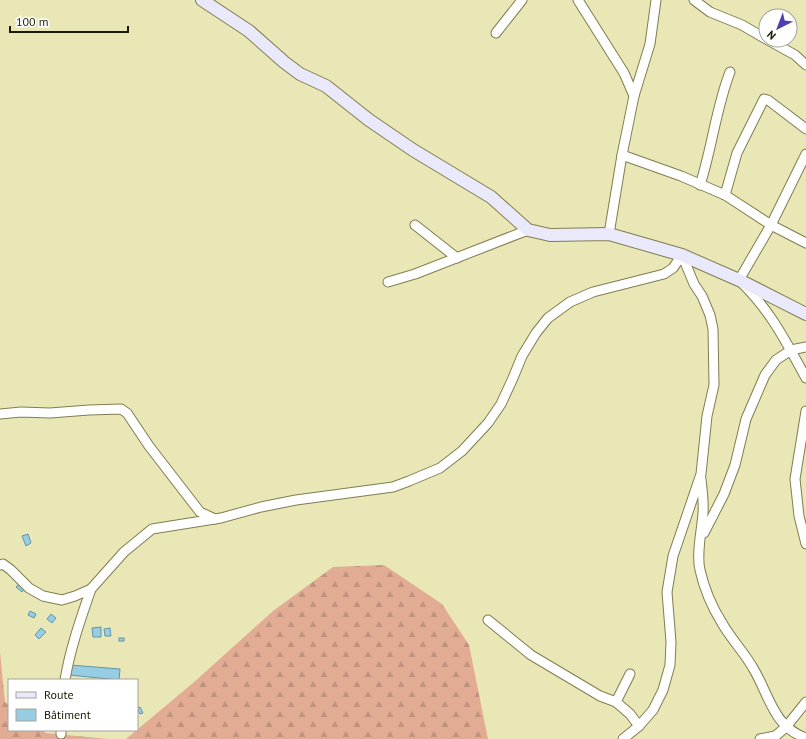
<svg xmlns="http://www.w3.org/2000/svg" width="806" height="739" viewBox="0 0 806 739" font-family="'PT Sans',sans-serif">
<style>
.forest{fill:url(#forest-firs)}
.building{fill:#97cde2;stroke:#6195a9}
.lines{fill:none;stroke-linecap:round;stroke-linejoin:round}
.street-casing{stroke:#807d50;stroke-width:11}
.secondary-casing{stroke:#807d50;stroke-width:14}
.street{stroke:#fff;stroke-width:9}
.secondary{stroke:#e9e9fb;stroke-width:12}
</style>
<defs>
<pattern id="forest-firs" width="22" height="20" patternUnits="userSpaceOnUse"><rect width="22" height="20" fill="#e2ac94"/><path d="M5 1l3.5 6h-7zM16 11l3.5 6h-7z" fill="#c1937e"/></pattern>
</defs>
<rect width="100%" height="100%" fill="#eae7b6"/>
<g class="forest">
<path d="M384,565l58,39 27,41 19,94h-362l67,-56 80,-72 60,-44z"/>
<path d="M0,652l5,50 4,3v25h33l4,3 62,6h-108z"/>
</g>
<g class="building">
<path d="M28,534l3,9 -5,3 -4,-10z"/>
<path d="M20,583l5,5 -3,4 -6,-5z"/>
<path d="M30,611l6,3 -2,4 -6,-3z"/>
<path d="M51,614l5,4 -4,5 -5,-4z"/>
<path d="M101,627v10h-8l-1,-9z"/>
<path d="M41,628l5,4 -7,7 -4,-4z"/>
<path d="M110,628l1,8h-6l-1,-7z"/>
<rect x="119" y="638" width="5" height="3"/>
<path d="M70,665l50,4 -1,11 -50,-5z"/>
<path d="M140,707l3,6 -3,1 -3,-6z"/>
</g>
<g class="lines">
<defs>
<g id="street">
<path d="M578,0l46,73 10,23"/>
<path d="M694,0l16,12 32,13 24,14"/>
<path d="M496,33l26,-33"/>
<path d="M768,40l27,15 11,10"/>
<path d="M806,154l-35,71 -32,55c32,31 46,60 67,98"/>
<path d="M622,155l59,21 44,19 46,30 35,18"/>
<path d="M700,185c12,-37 16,-77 30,-113"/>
<path d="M725,195l12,-42 27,-54 4,1 38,29"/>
<path d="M415,225l42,33"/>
<path d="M609,234l13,-79 12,-59 16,-52 6,-44"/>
<path d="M388,282l27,-8 113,-44"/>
<path d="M806,411l-11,68 4,37 7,28"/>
<path d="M0,414l21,-2 29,1 39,-3 32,-1 6,4 22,33 51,66 15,7"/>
<path d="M701,479c1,11 3,23 2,34 -1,16 -7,41 -3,57 4,18 12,37 22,53 9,16 22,29 31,45 16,26 20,59 53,70"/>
<path d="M704,533l20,-39 11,-29 11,-46 19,-44 11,-15 15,-10 15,-3"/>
<path d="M0,565l3,-1 8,6 18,18 14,8 19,4 13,-4 16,-7 33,-37 28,-23 69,-11 40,-11 35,-7 97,-13 16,-6 31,-13 22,-17 26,-28 13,-19 12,-26 9,-22 14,-23 12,-15 22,-16 23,-10 71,-18 9,-6 9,-13"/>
<path d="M488,620l43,35 69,41 16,6 14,12 9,12"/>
<path d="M65,680c5,-31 16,-62 26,-91"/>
<path d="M616,702l14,-28"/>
<path d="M61,734v-4"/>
<path d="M623,739l16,-13 14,-16 10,-20 7,-25 1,-23 -4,-50 6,-36 28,-82 6,-58 7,-31 -1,-56 -3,-14 -8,-19 -8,-12 -12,-29"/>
<path d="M760,739l15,-3"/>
<path d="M772,739l14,-12 20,-25"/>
</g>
<path id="secondary" d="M202,0l47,31 35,31 16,12 26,12 43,34 44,30 78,47 37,33 22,5 59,-1 73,21 57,25 67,34"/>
</defs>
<use href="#street" class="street-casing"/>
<use href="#secondary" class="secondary-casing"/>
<use href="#street" class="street"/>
<use href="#secondary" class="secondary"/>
</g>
<rect x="8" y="679" width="130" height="52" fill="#ffffff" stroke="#a4a39c"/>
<rect x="16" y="692" width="20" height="6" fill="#e9e9fb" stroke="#a4a39c"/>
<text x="44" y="699" font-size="12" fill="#1b1a07">Route</text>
<rect x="16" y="709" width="20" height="12" fill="#97cde2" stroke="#a4a39c"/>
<text x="44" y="719" font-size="12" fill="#1b1a07">Bâtiment</text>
<g transform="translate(778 28) rotate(222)"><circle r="19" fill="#ffffff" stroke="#a4a39c"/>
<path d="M0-3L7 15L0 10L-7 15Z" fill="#513cb3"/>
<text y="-6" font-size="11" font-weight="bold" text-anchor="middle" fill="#1b1a07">N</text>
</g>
<path d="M10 26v6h118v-6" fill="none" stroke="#1b1a07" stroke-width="2"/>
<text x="16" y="26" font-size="12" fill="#1b1a07" stroke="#ffffff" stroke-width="3" paint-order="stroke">100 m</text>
</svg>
